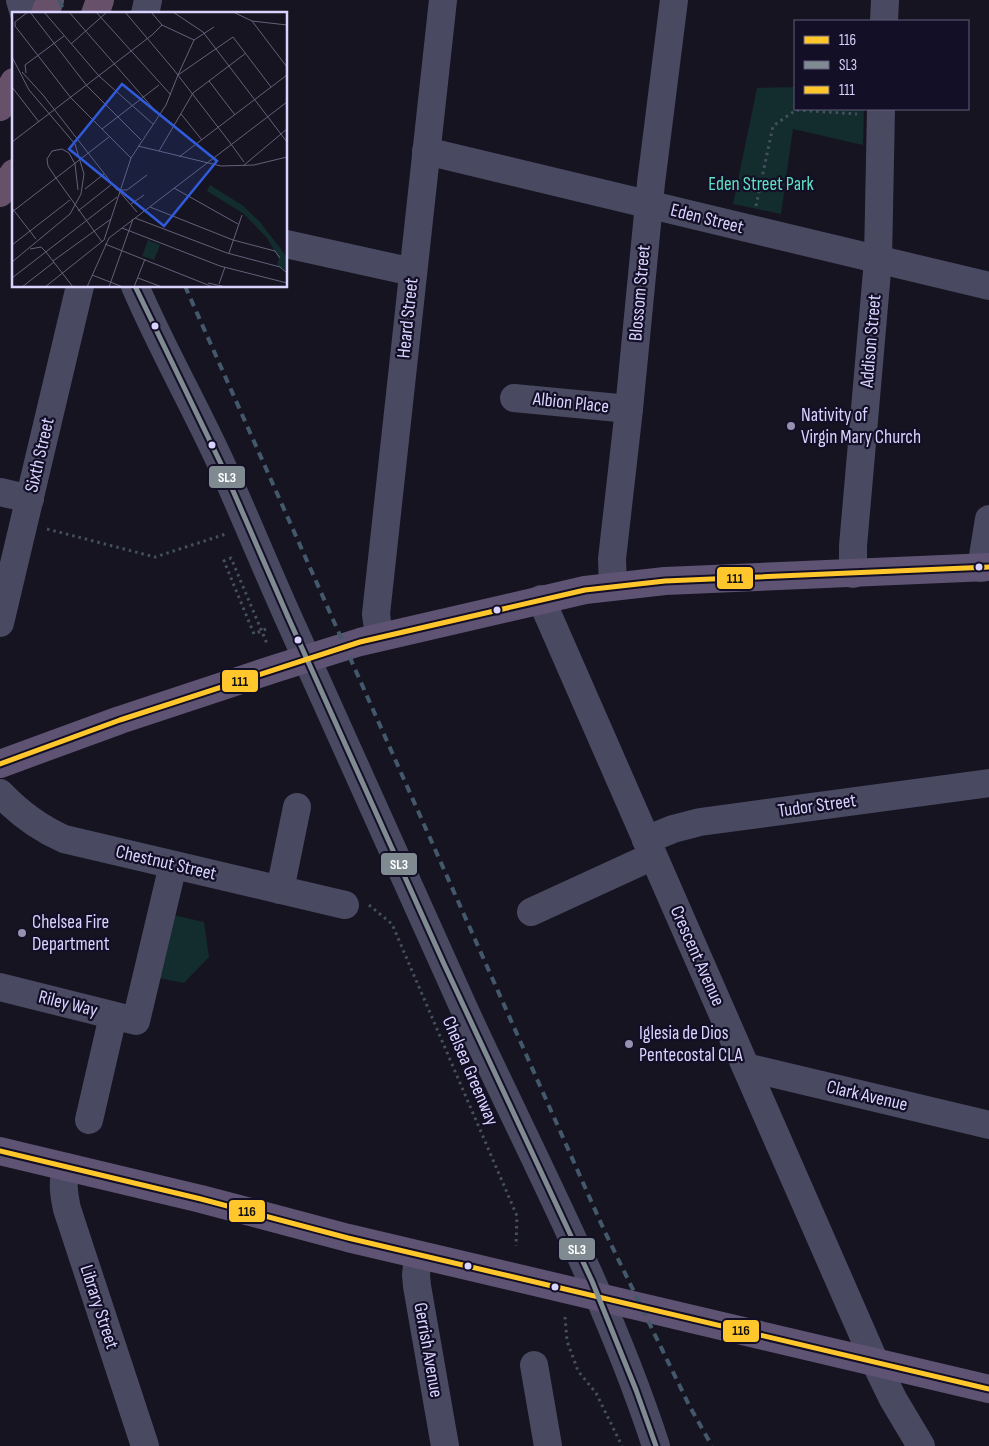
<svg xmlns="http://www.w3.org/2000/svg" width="989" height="1446" viewBox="0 0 989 1446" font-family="'Sofia Sans Condensed',sans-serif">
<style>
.green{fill:#132c2d}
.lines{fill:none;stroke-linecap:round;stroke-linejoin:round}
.path{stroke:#44505f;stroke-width:3;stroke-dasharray:2.5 4;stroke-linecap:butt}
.minor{stroke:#4a4962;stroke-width:28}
.major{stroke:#5e5373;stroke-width:28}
.highway{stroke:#67516a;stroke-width:28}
.rail{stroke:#43596b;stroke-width:4;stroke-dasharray:8 6;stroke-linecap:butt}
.bus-1-casing{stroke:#130f26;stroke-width:9}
.bus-2-casing{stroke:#130f26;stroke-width:9}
.bus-3-casing{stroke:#130f26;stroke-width:9}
.bus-1{stroke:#ffc72c;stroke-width:5}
.bus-2{stroke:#7f8a91;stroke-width:5}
.bus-3{stroke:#ffc72c;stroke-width:5}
.bus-dot{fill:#d9d4ff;stroke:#130f26;stroke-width:2}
.poi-dot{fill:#9591b1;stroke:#130f26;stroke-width:2}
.labels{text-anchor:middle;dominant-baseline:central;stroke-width:4.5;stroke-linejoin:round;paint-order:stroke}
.park-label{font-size:19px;fill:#5fe0c0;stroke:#130f26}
.street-label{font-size:19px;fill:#d9d4ff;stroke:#130f26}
.poi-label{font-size:19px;fill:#d9d4ff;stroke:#130f26;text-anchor:start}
.inset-road{fill:none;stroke:#64617a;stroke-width:1}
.view{fill:#305bdc;fill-opacity:0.15;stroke:#305bdc;stroke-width:2.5}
.inset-edge{fill:none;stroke:#d9d4ff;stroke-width:2.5}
.line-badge{stroke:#130f26;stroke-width:2}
.badge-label{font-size:14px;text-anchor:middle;font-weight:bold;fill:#fff}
.pale-badge-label{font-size:14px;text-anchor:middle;font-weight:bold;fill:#111}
</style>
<rect width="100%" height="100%" fill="#161421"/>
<g class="green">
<path d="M795,87v22h69l-1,36 -70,-16 -12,85 -48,-10 24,-116z"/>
<path d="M169,914l35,8 5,35 -25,26 -30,-6z"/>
</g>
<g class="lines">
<g class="path">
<path d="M756,206l17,-80 23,-16 61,4"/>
<path d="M47,529l108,28 71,-23"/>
<path d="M266,629l-12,5 -30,-73 7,-3 37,88"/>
<path d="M369,905l23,19 125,292 -1,30"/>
<path d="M565,1317l2,24 11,30 18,22 26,53"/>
</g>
<g class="minor">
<path d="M20,0l4,14"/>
<path d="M145,14l3,-14"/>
<path d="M884,21l1,-21"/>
<path d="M426,151l563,135"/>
<path d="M286,244l127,28"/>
<path d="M135,286c27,63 61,122 89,184 22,49 42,98 64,147 59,132 118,264 178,396 66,143 141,283 190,433"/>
<path d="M514,398l115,11"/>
<path d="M0,492l30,7"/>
<path d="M981,568l8,-49"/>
<path d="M853,574v-28l25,-286 3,-151"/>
<path d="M613,586l-1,-27 17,-150 22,-226 23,-183"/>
<path d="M541,599l333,761 19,39 28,47"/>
<path d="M0,623l80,-337"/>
<path d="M379,637l-3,-23 67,-614"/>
<path d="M0,793c19,20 39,35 64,46l281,66"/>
<path d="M646,840l27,-11 27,-7 289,-39"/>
<path d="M280,890l17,-83"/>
<path d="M531,912l122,-56"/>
<path d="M0,987l136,34 37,-156"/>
<path d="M746,1067l243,58"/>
<path d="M89,1120l24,-104"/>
<path d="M66,1167c-4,15 -2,28 1,42l78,237"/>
<path d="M418,1255l-2,20 1,11 28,160"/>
<path d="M534,1365l14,81"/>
</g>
<g class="major">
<path d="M0,764l120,-44 157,-52 83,-26 225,-52 80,-9 324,-14"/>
<path d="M0,1151l201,48 147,39 641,151"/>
</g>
<g class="highway">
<path d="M45,14l5,-14"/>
<path d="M95,14l5,-14"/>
<path d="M0,107l14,-25"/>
<path d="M0,193l14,-20"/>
</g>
<g class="rail">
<path d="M59,0l6,14"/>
<path d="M185,286l419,944 86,177 22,39"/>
</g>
<defs>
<path id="bus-1" d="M0,1151l201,48 147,39 641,151"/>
<path id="bus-2" d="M135,286l89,184 64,147 156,347 148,317 44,109 20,56"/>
<path id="bus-3" d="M0,764l120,-44 240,-78 225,-52 80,-9 324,-14"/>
</defs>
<use href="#bus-1" class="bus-1-casing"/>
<use href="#bus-2" class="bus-2-casing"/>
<use href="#bus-3" class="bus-3-casing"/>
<use href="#bus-1" class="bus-1"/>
<use href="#bus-2" class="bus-2"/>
<use href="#bus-3" class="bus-3"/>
</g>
<g class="bus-dot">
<circle cx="155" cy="326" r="4.5"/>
<circle cx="212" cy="445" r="4.5"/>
<circle cx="979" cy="567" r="4.5"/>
<circle cx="497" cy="610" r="4.5"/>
<circle cx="298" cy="640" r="4.5"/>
<circle cx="468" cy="1266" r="4.5"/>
<circle cx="555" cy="1287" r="4.5"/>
</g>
<g class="poi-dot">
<circle cx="791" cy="426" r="5"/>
<circle cx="22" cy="933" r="5"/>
<circle cx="629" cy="1044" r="5"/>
</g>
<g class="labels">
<g class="park-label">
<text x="761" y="184">Eden Street Park</text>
</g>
<g class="street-label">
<text transform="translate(707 219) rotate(14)">Eden Street</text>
<text transform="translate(640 293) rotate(-85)">Blossom Street</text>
<text transform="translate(408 318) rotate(-84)">Heard Street</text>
<text transform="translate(871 341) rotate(-85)">Addison Street</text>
<text transform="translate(571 403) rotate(6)">Albion Place</text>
<text transform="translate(40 455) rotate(-77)">Sixth Street</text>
<text transform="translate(817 806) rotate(-8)">Tudor Street</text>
<text transform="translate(166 863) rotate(13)">Chestnut Street</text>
<text transform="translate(697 956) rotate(66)">Crescent Avenue</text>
<text transform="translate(68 1004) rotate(14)">Riley Way</text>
<text transform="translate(470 1071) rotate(67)">Chelsea Greenway</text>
<text transform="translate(867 1096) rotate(13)">Clark Avenue</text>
<text transform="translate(99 1307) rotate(72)">Library Street</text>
<text transform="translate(428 1350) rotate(80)">Gerrish Avenue</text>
</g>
<g class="poi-label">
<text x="801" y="415">Nativity of<tspan x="801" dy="22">Virgin Mary Church</tspan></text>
<text x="32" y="922">Chelsea Fire<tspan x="32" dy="22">Department</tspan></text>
<text x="639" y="1033">Iglesia de Dios<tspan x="639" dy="22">Pentecostal CLA</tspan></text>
</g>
</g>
<g transform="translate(12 12)">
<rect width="275" height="275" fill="#161421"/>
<path d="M198,173l32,20 18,17 27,35v14l-10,-6 2,-6 -12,-21 -23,-24 -37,-23zM136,228l12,5 -6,15 -12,-4z" fill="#132c2d"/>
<path class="inset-road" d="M16,0l-13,10v4l56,72 60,60M18,0l57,74 54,54M32,0l55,64 54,48M57,0l90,103M84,0l75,83M113,0l49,58 57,74M139,0l11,13 32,15M161,0l30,20 84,110M221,0l19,9 35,4M240,9l35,46M182,28l20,-13M59,32l36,-32M0,45l17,33 46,54 9,30 -3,20 -11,20 -58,48M10,60l21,23M14,61l-1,-8 39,-29M166,63l55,-38 38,50M166,63l16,-35M197,69l26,34M0,75l27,35M31,83l74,95h10l20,-15M169,102l21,26M90,117l57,-44M0,130l140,-107 10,-10M219,132l13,18M126,134l83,20 33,-1 33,-8M147,139l34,-58 53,-40M167,145l108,-82M231,154l44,-37M44,166l46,64M44,166l-8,-12 -1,-7 5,-8 10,-2 7,4 6,11 3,26M162,176l64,36M73,177l19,-15M107,179l18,21M119,192l13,-9M138,195l83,33 42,11 5,7M0,196l24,31M66,199l34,-27M0,200l97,-75M123,206l92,35 53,14 7,6M110,216l98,38 67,17M93,232l108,43M0,233l58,-45M18,237l11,-2 5,5M34,240l27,35M217,241l13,-38M41,249l58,-42M80,263l31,12M0,266l105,-81M126,266l24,9M196,271l18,4M207,272l6,-17M10,275l32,-25M33,275l59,-47 27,-82 35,-53 12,-30M75,275l22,-49 178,-136M97,275l24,-68M122,275l11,-28"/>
<path class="view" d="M110,72l95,77 -53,65 -95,-77z"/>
<rect width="275" height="275" class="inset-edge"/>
</g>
<g class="line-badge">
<rect x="208" y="465" width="38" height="24" rx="5" fill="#7f8a91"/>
<rect x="716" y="566" width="38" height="24" rx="5" fill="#ffc72c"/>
<rect x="221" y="669" width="38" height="24" rx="5" fill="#ffc72c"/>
<rect x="380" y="852" width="38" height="24" rx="5" fill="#7f8a91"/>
<rect x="228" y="1199" width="38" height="24" rx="5" fill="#ffc72c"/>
<rect x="558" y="1237" width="38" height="24" rx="5" fill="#7f8a91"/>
<rect x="722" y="1319" width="38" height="24" rx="5" fill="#ffc72c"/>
</g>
<g class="badge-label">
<text x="227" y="482">SL3</text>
<text x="399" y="869">SL3</text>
<text x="577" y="1254">SL3</text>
</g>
<g class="pale-badge-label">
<text x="735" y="583">111</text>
<text x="240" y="686">111</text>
<text x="247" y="1216">116</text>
<text x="741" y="1335">116</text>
</g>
<rect x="794" y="20" width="175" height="90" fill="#130f26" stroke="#625e7d"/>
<rect x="804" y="36" width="25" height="8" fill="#ffc72c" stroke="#625e7d"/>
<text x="839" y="45" font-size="15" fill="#d9d4ff">116</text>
<rect x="804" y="61" width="25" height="8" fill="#7f8a91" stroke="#625e7d"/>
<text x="839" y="70" font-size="15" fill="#d9d4ff">SL3</text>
<rect x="804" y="86" width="25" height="8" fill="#ffc72c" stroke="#625e7d"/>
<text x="839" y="95" font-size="15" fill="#d9d4ff">111</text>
</svg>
